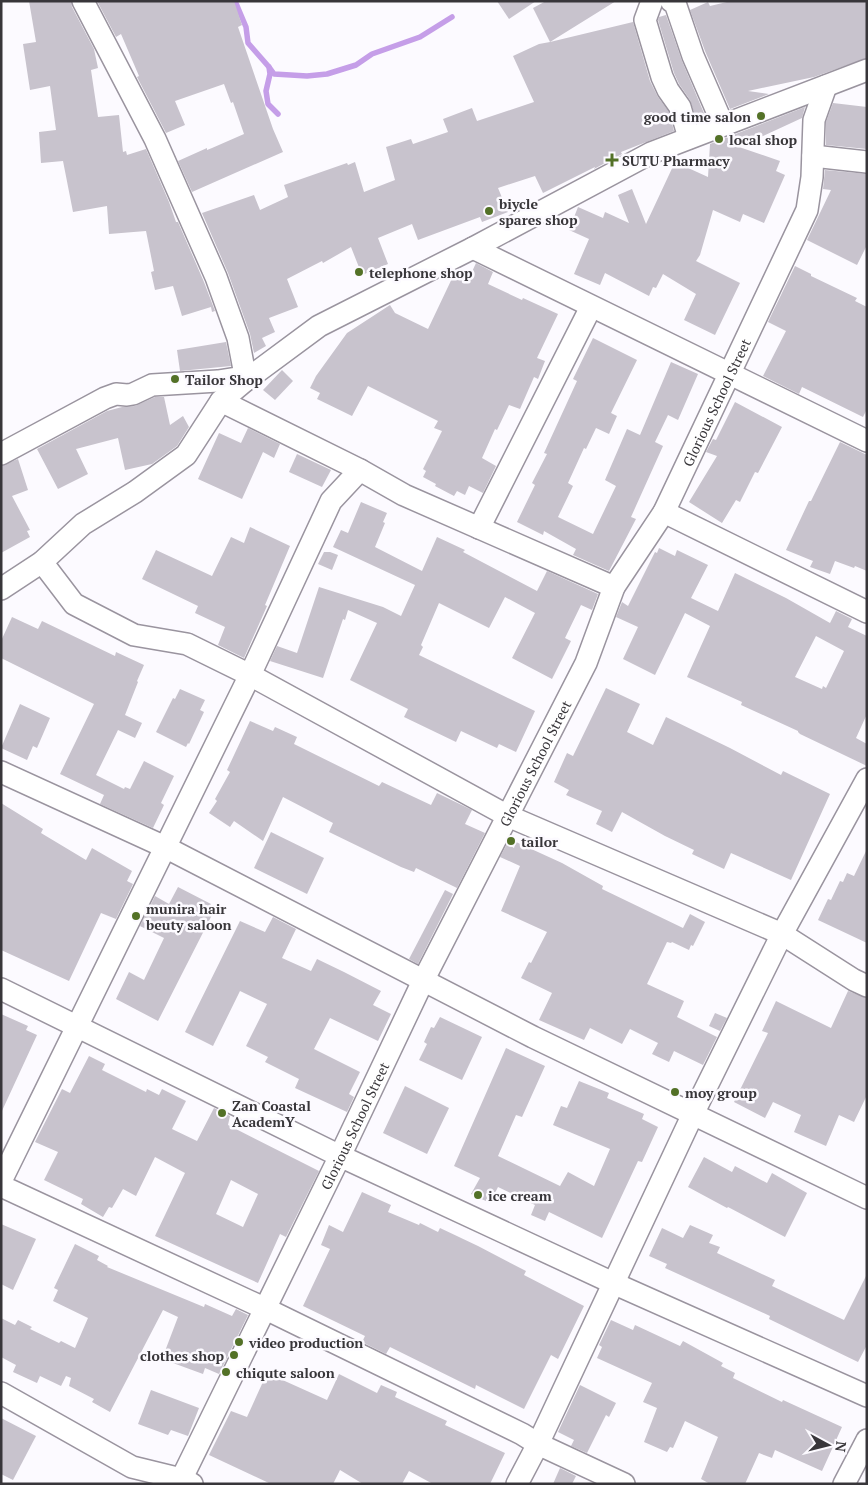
<svg xmlns="http://www.w3.org/2000/svg" width="868" height="1485" viewBox="0 0 868 1485" font-family="'PT Serif',serif">
<style>
.lines{fill:none;stroke-linecap:round;stroke-linejoin:round}
.stream{stroke:#c59ee8;stroke-width:5.5}
.building{fill:#c8c3cd;fill-rule:evenodd}
.street-casing{stroke:#9a949f;stroke-width:24}
.street{stroke:#fff;stroke-width:21}
.poi-dot{fill:#537127;stroke:#fcfaff;stroke-width:2}
.labels{text-anchor:middle;dominant-baseline:central;stroke-width:5;stroke-linejoin:round;paint-order:stroke}
.poi-label{font-size:14px;font-weight:bold;fill:#38363a;stroke:#fcfaff;text-anchor:start}
.street-label{font-size:14px;fill:#38363a;stroke:#fcfaff}
</style>
<rect width="100%" height="100%" fill="#fcfaff"/>
<g class="lines">
<g class="stream">
<path d="M235,1l11,26 2,16 21,24 1,7 -4,17 2,13 10,10"/>
<path d="M269,67l5,7 33,2 20,-2 29,-9 16,-11 48,-17 32,-20"/>
</g>
</g>
<g class="building">
<path d="M29,1h42l1,6 22,42 4,19 -7,2 7,47 21,-2 4,37 3,-1 1,4 19,-6 23,53 7,20h2l26,60 11,29 -3,1 -1,-5 -29,9 -9,-30 -18,4 -4,-18 3,-1 -8,-40 -37,3 -2,-28 -34,6 -10,-51 -22,2 -2,-31 17,-2 -6,-44 -20,4 -7,-46 13,-2z"/>
<path d="M97,1h137l8,24 -4,2 35,102 10,23 -91,40 -14,-31 29,-13v2l5,-2 32,-14 -11,-32 -2,1 -7,-19 -49,17 10,24 -19,8 -29,-56 2,-1 -18,-42 -5,3z"/>
<path d="M497,1h39l-27,18z"/>
<path d="M546,1h70l-66,41 83,-20 17,59 8,16 11,15 5,19 -53,21 1,2 -28,15 1,-2 -52,26 -8,-17 -37,12 10,24 -26,10 -2,-5 -62,23 -6,-16 -34,14 10,26 -26,11 -11,-28 -28,16 -1,-2 -35,18 11,28 -29,11 6,14 -13,6 4,8 -12,7 -4,-19 -22,-61 -26,-60 52,-18 6,15 28,-13 -4,-12 63,-22 1,2 7,-3 9,30 31,-12 -9,-33 25,-8 2,5 35,-12 -5,-13 29,-11 5,13 57,-19 -21,-46 26,-12 11,-2 -17,-34z"/>
<path d="M731,1h136v57l-53,19 -66,14 21,3 -39,15 -25,-58 -15,-41 18,-8 2,4z"/>
<path d="M666,15l16,46 24,57 -9,4 -7,-22 -11,-16 -5,-11 -16,-53 1,-3z"/>
<path d="M833,103l34,4v42l-41,-4v-23z"/>
<path d="M805,107l-3,11 -63,29 41,14 -4,10 9,4 -21,48 -21,-9 -3,8 -27,-12 -13,45 -4,6 44,22 -25,52 -31,-15 12,-26 -33,-20 -7,14 -3,-1 -4,9 -44,-23 -5,12 -26,-11 15,-35 -20,-9 9,-23 25,11 2,-6 24,11 -11,-28 14,-6 14,35 29,-62 33,15 2,-33z"/>
<path d="M825,170l42,4v71l-10,20 -50,-25 24,-50 -8,-1z"/>
<path d="M476,263l17,9 -5,12 34,16 1,-2 35,16 -21,44 8,3 -7,18 -4,-2 -14,32 -11,-4 -12,25 -2,-1 -13,29 14,8 -13,27 -14,-7 -4,9 -8,-4 -3,5 -19,-10 1,-2 -13,-7 3,-6 -3,-2 19,-38 -8,-3 4,-7 -70,-35 -16,30 -35,-17 3,-6 -10,-5 6,-12 31,-43 43,-28 5,8 33,16 28,-59 14,6z"/>
<path d="M795,266l16,8v2l46,22 -2,3 12,6v102l-4,8 -61,-30 -3,7 -36,-18 23,-45 -18,-9z"/>
<path d="M593,338l44,22 -26,53 6,3 -8,18 -13,-6 -10,21 -2,-1 -16,35 5,3 -15,31 35,17 23,-48 -11,-6 22,-51 13,6 31,-73 27,12 -20,46 -10,-5 -13,27 8,4 -32,71 5,2 -27,52 -36,-16 3,-6 -32,-18 -1,4 -26,-13 18,-37 -3,-2 15,-29 -3,-1 33,-72 -4,-2z"/>
<path d="M226,342l5,24 -51,5 -3,-21z"/>
<path d="M282,370l11,11 -18,19 -12,-10z"/>
<path d="M155,397h9l6,28 13,-9 6,11 -12,19 -25,18 -27,6 -7,-32 -42,11 12,25 -30,15 -21,-40 70,-38 15,-4 13,-1z"/>
<path d="M735,402l47,25 -24,46 -3,-1 -15,30 -4,-2 -14,23 -33,-21 28,-46 -11,-4 7,-13 3,1z"/>
<path d="M248,428l32,16 -6,14 -11,-6 -21,47 -44,-20 21,-46 22,10z"/>
<path d="M840,442l27,13v116l-12,-5 -1,2 -19,-7 -5,13 -20,-7 3,-6 -27,-11 23,-49h2z"/>
<path d="M297,454l34,16 -9,17 -33,-15z"/>
<path d="M18,459l10,31 -16,6 18,34 -3,1 3,6 -29,16v-87z"/>
<path d="M361,502l26,11 -4,9 2,1 -10,24 47,24 15,-34 28,13 -2,2 74,39 10,-20 51,23 -6,16 -11,-5 -16,33 6,3 -19,38 -40,-21 23,-45 -30,-16 -16,31 -50,-25 -18,42 2,2 -4,8 116,56 -19,41 -17,-8 -2,4 -36,-17 -5,11 -52,-25 4,-8 -58,-29 27,-57 -29,-13 -3,10 -2,-1 -20,59 -53,-17 7,-15 20,7 22,-66 64,20 18,9 14,-31 -82,-38 8,-17 7,3z"/>
<path d="M250,527l40,19 -25,59 2,1 -23,52 -26,-13 7,-18 -30,-14 3,-7 -56,-27 14,-29 56,26 19,-39 13,6z"/>
<path d="M659,548l16,8 2,-6 31,15 -17,33 27,13 17,-38 51,25 44,25 6,-12 16,8 -4,8 19,9v78l-11,24 11,6v22l-67,-32 -2,-2v-1l-57,-26 1,-3 -55,-25 23,-51 -25,-13 -30,62 -32,-16 15,-32 -22,-10 6,-15 6,4 27,-54 2,1zM816,636l28,15 -18,37 -3,-2 -1,3 -27,-12z"/>
<path d="M324,552h6l8,3 -6,15 -14,-6z"/>
<path d="M12,617l26,12 4,-8 73,35 1,-4 28,13 -7,16 1,1 -13,33 17,8 -7,15 -17,-8 -22,45 28,14 1,-2 5,2 14,-28 30,15 -13,27 3,2 -11,23 -53,-24 4,-9 -44,-21 34,-70 -93,-46v-17z"/>
<path d="M606,688l34,16 -13,28 26,13 13,-28 64,31 51,27 2,-4 47,23 -39,86 -60,-27 -7,16 -32,-15 2,-4 -29,-14 -43,-24 -10,20 -16,-8 6,-13 -36,-16 3,-5 -15,-8 13,-29 6,3z"/>
<path d="M180,689l25,11 -5,10 4,2 -15,32 -1,-1 -2,4 -30,-15 17,-34 2,1z"/>
<path d="M20,704l30,14 -13,30 -4,-2 -6,14 -26,-12z"/>
<path d="M250,721l23,10 2,-4 22,10 -3,7 85,42 3,-4 49,23 6,-12 35,17 -7,14 20,9 -28,55 -41,-20 -2,4 -13,-5 -72,-35 4,-9 -50,-26 -20,44 -29,-20 -4,6 -21,-14 8,-12 -2,-2 15,-27 -3,-2z"/>
<path d="M1,803l42,26 -2,4 45,27 6,-12 40,23 -5,10 6,3 -17,35 -15,-6 -32,68 -68,-31z"/>
<path d="M271,832l53,26 -17,36 -53,-26z"/>
<path d="M516,842l46,21 41,23 -1,3 81,39 7,-14 15,8 -12,24 -2,-1 -2,5 -17,-8 -1,1 -4,-1 -20,42 37,17 -7,16 40,20 -14,28 -29,-14 -5,11 -17,-8 6,-11 -28,-14 -8,15 -32,-16 -6,12 -45,-20 13,-27 -31,-15 8,-16 2,1 16,-31 -46,-21 19,-45 -20,-9 7,-13 7,4z"/>
<path d="M867,849v94l-49,-23 10,-21 3,1 9,-19 3,1 4,-9 7,3z"/>
<path d="M178,887l33,17 -1,3 5,2 -57,112 -42,-22 13,-27 15,8 20,-42 -24,-12 15,-30 14,8z"/>
<path d="M445,890l8,4 -35,70 -9,-5z"/>
<path d="M273,917l23,12 -14,29 29,13 6,-12 27,13 37,19 -8,14 18,9 -13,27 -48,-23 -16,31 46,23 -11,22 5,3 -7,15 -52,-24 4,-9 -34,-17 3,-5 -22,-11 21,-42 -27,-13 -27,55 -28,-14 55,-111 25,11z"/>
<path d="M848,991l19,7v97l-13,27 -15,-7 -13,31 -32,-14 7,-17 -28,-13 -8,16 -31,-16 34,-69 -6,-2 14,-30 55,27z"/>
<path d="M715,1013l12,5 -7,13 -11,-5z"/>
<path d="M1,1014l27,12 -2,4 11,5 -36,78z"/>
<path d="M440,1017l42,20 -20,43 -43,-20 8,-16 -3,-2 7,-15 3,1z"/>
<path d="M506,1048l39,18 -23,51 -6,-2 -18,41 62,30 8,-14 26,14 16,-37 -57,-24 8,-19 6,2 12,-27 30,12 -2,5 37,16 -2,5 16,8 -16,35 -4,-1 -36,77 -53,-26 -4,9 -14,-6 4,-10 -37,-18 -8,16 -19,-9 9,-16 -26,-12z"/>
<path d="M89,1056l16,8 -3,6 44,22 1,-3 12,6 3,-6 24,12 -14,28 25,12 17,-33 16,8 -2,9 91,46 -33,66 -6,-3 -22,49 -103,-47 30,-63 -30,-16 -19,39 -13,-7 -11,19 -3,-1 -6,10 -22,-13 2,-5 -39,-19 14,-28 -23,-10 27,-53 8,4zM231,1180l27,14 -15,33 -27,-13z"/>
<path d="M405,1086l44,22 -22,46 -44,-21z"/>
<path d="M704,1157l28,15 3,-6 32,17 5,-10 35,20 -22,44 -57,-30 -1,1 -39,-21z"/>
<path d="M362,1192l29,13 -3,7 31,13 1,-2 18,9 2,-4 38,18 48,25 -2,4 60,31 -26,53 -7,-4 -27,54 -48,-24 -1,4 -85,-42 -4,7 -24,-12 3,-6 -62,-30 27,-57 -9,-4 8,-20 14,7z"/>
<path d="M1,1224l35,15 -23,51 -12,-6z"/>
<path d="M690,1225l23,10 -4,8 11,4 -3,6 58,27 -3,6 72,34 23,-46v71l-9,17 -89,-43 1,-3 -105,-48 2,-4 -18,-8 13,-28 21,10z"/>
<path d="M75,1244l24,12 -2,4 11,6 -1,1 97,40 1,-3 27,12 4,-7 12,6 -29,59 -14,-6 -2,6 -41,-15 16,-42 -15,-7 -53,102 -18,-10 2,-3 -25,-13 2,-8 -5,-2 -5,10 -21,-10 -3,7 -24,-11 3,-7 -15,-8v-39l14,7 3,-5 14,7 -2,2 29,14 2,-2 14,7 13,-30 -35,-17 5,-11 -4,-2z"/>
<path d="M611,1320l22,10 2,-5 45,21 3,-5 40,22 -2,3 14,7 -2,5 49,24 1,-2 59,27 -20,44 -47,-21 -3,8 -13,-5 -14,31h-35l-9,-5 17,-42 -33,-16 -12,27 -3,-1 -3,5 -23,-10 13,-34 -14,-6 9,-19 -55,-25 5,-11 -3,-2z"/>
<path d="M267,1373l60,27 12,-26 38,19 4,-8 16,7 -2,5 52,24 -2,4 60,28 -15,31h-57l-24,-13 -7,13h-39l-23,-14 -7,14h-62l-62,-29 22,-44 16,6z"/>
<path d="M580,1385l36,18 -7,14 -3,-2 -19,38 -16,-7 3,-6 -16,-8z"/>
<path d="M151,1390l48,18 -11,28 -17,-6 -3,5 -30,-11z"/>
<path d="M1,1418l35,18 -23,44 -12,-6z"/>
<path d="M560,1468l16,8 -4,8h-19z"/>
</g>
<g class="lines">
<defs>
<g id="street">
<path d="M83,1l72,138 61,138 22,61 8,42"/>
<path d="M652,1l-7,19 17,57 6,13 12,17 9,31"/>
<path d="M671,1l4,2 18,53 30,69"/>
<path d="M813,156l54,6"/>
<path d="M473,248l394,193"/>
<path d="M221,401l139,69 44,25 210,92"/>
<path d="M1,454l104,-56 11,-4 11,1 6,-1 19,-9 66,-4 19,-3 9,2"/>
<path d="M664,512l203,100"/>
<path d="M479,528l112,-221"/>
<path d="M42,562l32,42 60,31 53,9 63,31 258,141 274,118 72,46 13,6"/>
<path d="M1,589l41,-27 41,-38 52,-32 51,-37 35,-54 25,-21 73,-54 154,-78 178,-95 216,-83"/>
<path d="M1,772l164,75 368,190 334,161"/>
<path d="M1,989l339,167 273,127 254,113"/>
<path d="M1,1181l249,-506 81,-174 29,-31"/>
<path d="M1,1186l265,123 256,125 16,10 86,40"/>
<path d="M1,1393l131,74 49,12 11,5"/>
<path id="s1" d="M179,1484l161,-328 83,-175 163,-318 28,-76 50,-75 143,-302 5,-33 2,-57 12,-34"/>
<path d="M517,1484l21,-40 155,-330 89,-180 85,-155"/>
<path d="M844,1484l23,-44"/>
</g>
</defs>
<use href="#street" class="street-casing"/>
<use href="#street" class="street"/>
</g>
<g class="poi-dot">
<circle cx="761" cy="116" r="5"/>
<circle cx="719" cy="139" r="5"/>
<path d="M609.5 152.5h5v5h5v5h-5v5h-5v-5h-5v-5h5z"/>
<circle cx="489" cy="211" r="5"/>
<circle cx="359" cy="272" r="5"/>
<circle cx="175" cy="379" r="5"/>
<circle cx="511" cy="841" r="5"/>
<circle cx="136" cy="916" r="5"/>
<circle cx="675" cy="1092" r="5"/>
<circle cx="222" cy="1113" r="5"/>
<circle cx="478" cy="1195" r="5"/>
<circle cx="239" cy="1342" r="5"/>
<circle cx="234" cy="1355" r="5"/>
<circle cx="226" cy="1372" r="5"/>
</g>
<g class="labels">
<g class="poi-label">
<text x="751" y="116" text-anchor="end">good time salon</text>
<text x="729" y="139">local shop</text>
<text x="622" y="160">SUTU Pharmacy</text>
<text x="499" y="203">biycle<tspan x="499" dy="16">spares shop</tspan></text>
<text x="369" y="272">telephone shop</text>
<text x="185" y="379">Tailor Shop</text>
<text x="521" y="841">tailor</text>
<text x="146" y="908">munira hair<tspan x="146" dy="16">beuty saloon</tspan></text>
<text x="685" y="1092">moy group</text>
<text x="232" y="1105">Zan Coastal<tspan x="232" dy="16">AcademY</tspan></text>
<text x="488" y="1195">ice cream</text>
<text x="249" y="1342">video production</text>
<text x="224" y="1355" text-anchor="end">clothes shop</text>
<text x="236" y="1372">chiqute saloon</text>
</g>
<g class="street-label">
<text stroke="none"><textPath href="#s1" startOffset="1209">Glorious School Street</textPath></text>
<text stroke="none"><textPath href="#s1" startOffset="804">Glorious School Street</textPath></text>
<text stroke="none"><textPath href="#s1" startOffset="399">Glorious School Street</textPath></text>
</g>
</g>
<rect width="868" height="1485" fill="none" stroke="#38363a" stroke-width="5"/>
<g transform="translate(828 1445) rotate(97)" stroke="#fcfaff" stroke-width="4" paint-order="stroke">
<path d="M0-4L9 19L0 12L-9 19Z" fill="#38363a"/>
<text y="-8" font-size="14" font-weight="bold" text-anchor="middle" fill="#38363a">N</text>
</g>
</svg>
